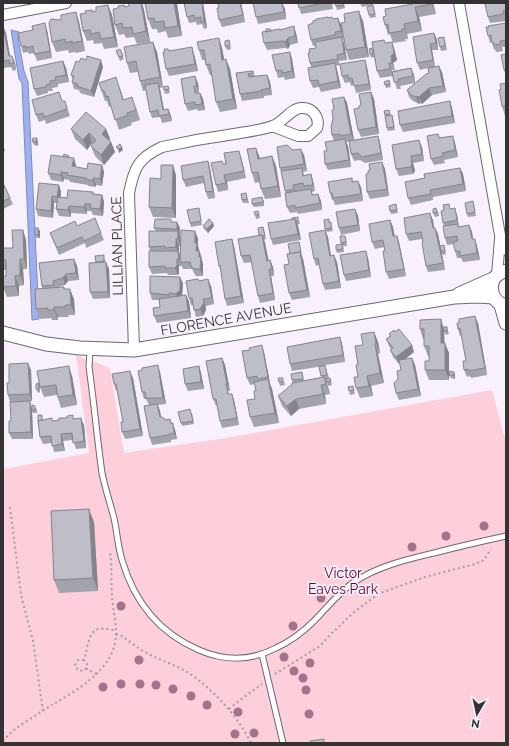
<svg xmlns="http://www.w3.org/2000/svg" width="509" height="746" viewBox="0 0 509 746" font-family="Raleway,sans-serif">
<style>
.green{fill:#fccfdb}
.water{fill:#9db1f2;stroke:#7e8bba}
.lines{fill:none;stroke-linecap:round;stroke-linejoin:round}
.service-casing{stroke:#6e6871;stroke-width:7}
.minor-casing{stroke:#6e6871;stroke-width:12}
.tertiary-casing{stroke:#6e6871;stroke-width:15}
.path{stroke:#a39ea6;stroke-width:2;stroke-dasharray:2 3;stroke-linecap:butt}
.service{stroke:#fff;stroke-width:5}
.minor{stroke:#fff;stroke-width:10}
.tertiary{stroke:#fff;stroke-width:13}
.tree{fill:#a4728c}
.wall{fill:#a3a3ac}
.shaded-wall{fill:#85848c}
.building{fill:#bebdc8;stroke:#85848c}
.labels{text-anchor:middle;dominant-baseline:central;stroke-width:3.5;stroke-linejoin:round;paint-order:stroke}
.street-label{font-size:14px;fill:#353236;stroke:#f8f1fc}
.park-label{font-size:14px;fill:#5f0a30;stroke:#f8f1fc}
</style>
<rect width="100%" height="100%" fill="#f8f1fc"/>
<path class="green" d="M76,355l34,13 14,85 108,-16 260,-47 14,53v300h-503v-274l86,-16z"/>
<path class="water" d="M11,30l8,2 -1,6 6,33 4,11 11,237 -7,1 -10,-237 -3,-4z"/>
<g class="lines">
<defs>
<g id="service">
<path d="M90,350l-1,17c5,35 8,71 13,106 3,15 8,30 12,45 3,14 4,29 8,42 12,41 37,73 77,90 25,11 52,11 77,-2 13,-6 27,-16 38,-27 13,-13 24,-28 40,-39 26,-17 55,-23 84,-30 23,-6 45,-11 68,-16"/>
<path d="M262,654l21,89"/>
</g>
<g id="minor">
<path d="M459,3l41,232 6,15"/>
<path d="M3,15l63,-12"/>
<path d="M497,275l3,-36"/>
<path d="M134,350l-5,-157c5,-25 9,-35 33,-46 22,-5 44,-9 66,-12 15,-3 31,-4 45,-9 10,-4 19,-18 28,-18 12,-1 19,10 16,20l-9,8h-10l-26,-10"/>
</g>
<g id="tertiary">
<path d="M506,271c-20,4 -19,30 0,35"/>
<path d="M459,294l34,-15"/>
<path d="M501,305l5,18"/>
<path d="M3,333l43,11 34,4 54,2 320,-53 24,-1 15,1"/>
</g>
</defs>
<use href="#service" class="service-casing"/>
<use href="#minor" class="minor-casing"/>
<use href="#tertiary" class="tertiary-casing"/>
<g class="path">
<path d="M10,507l11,88 12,46 10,70"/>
<path d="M116,634l4,1c8,5 16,12 25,17 14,8 29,12 42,20 26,17 50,43 64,71"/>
<path d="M84,660h-6l-3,5 3,5 5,1 2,-1 2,-6 -3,-4c3,-8 4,-30 15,-31 5,-1 11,1 17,1"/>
<path d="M86,668l10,6"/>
<path d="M275,674l45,-28 10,-11 23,-22 25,-19 47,-17 50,-13 9,-4 7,-11"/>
<path d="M229,709l15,-12 18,-13"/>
<path d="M3,741c10,-13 35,-27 49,-36 26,-16 64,-36 64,-72 0,-12 -3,-24 -4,-36 -1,-16 0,-31 -2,-46"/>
</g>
<use href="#service" class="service"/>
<use href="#minor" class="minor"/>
<use href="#tertiary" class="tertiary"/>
</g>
<g class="tree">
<circle cx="484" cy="526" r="4.5"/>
<circle cx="446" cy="536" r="4.5"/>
<circle cx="412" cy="547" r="4.5"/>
<circle cx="349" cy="574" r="4.5"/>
<circle cx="321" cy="598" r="4.5"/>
<circle cx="121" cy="606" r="4.5"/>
<circle cx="293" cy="626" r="4.5"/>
<circle cx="284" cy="657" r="4.5"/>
<circle cx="139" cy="660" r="4.5"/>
<circle cx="310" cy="663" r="4.5"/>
<circle cx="294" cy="671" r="4.5"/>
<circle cx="303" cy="678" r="4.5"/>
<circle cx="121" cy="684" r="4.5"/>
<circle cx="140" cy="684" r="4.5"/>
<circle cx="156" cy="685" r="4.5"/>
<circle cx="103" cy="687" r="4.5"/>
<circle cx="173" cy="689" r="4.5"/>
<circle cx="306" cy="690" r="4.5"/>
<circle cx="191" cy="696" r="4.5"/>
<circle cx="207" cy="705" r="4.5"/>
<circle cx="238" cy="712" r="4.5"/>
<circle cx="309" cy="714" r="4.5"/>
<circle cx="254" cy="733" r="4.5"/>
<circle cx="235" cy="734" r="4.5"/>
</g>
<g class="wall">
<path d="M128,3h14l2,7 6,32 -13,2 -3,-7 -8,1 -2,-4 -5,1 -4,-10 3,-17 6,-3 1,2 4,-1z"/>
<path d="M184,3h19l4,25 -3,1 -2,-5 -5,1 -1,-3 -7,1 -2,-6z"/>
<path d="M241,3l4,19 -23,5 -3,-7z"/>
<path d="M282,3l3,6 1,10 -28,5 -2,-7z"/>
<path d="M294,3h38l1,6 -32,5 -3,-11 -3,1z"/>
<path d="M335,3h9l1,5 -8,2z"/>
<path d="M360,3h13v2l-11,2z"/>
<path d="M433,3l3,11 -17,3 3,14 -15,3 1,5h-3l1,2 -13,2 -3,-9 -2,1 -3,-10 1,-9 -1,-7z"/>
<path d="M506,3v14h-1l1,4 -16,2 -2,-6z"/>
<path d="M177,4l5,32 -14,2 -2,-7 -8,2 -1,-4h-5l-4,-10z"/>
<path d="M108,5l4,10 6,32 -14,2 -2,-6 -8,1 -1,-4 -6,1 -4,-10 9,-19 4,-1z"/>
<path d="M373,5l3,12 -6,1 -1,-3z"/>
<path d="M76,12l3,10 6,29 -9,2 -1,-1 -6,1 -1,-3 -12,2 -4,-10 9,-22z"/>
<path d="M332,17l1,2 5,-1 3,7 2,13h-1l2,6 3,16 -8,1 1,4 -4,1 1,4 4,18 -20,4 -2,-5 -6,1 -3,-7 1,-14 -1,-4v-10l6,-5v-2h-3l-2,-6 17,-22z"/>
<path d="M363,21l6,36 -20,3 -3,-10z"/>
<path d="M506,23v24h-4l1,4 -7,1 -1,-3 -1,1 -2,-8 -2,1 -2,-7z"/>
<path d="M3,26l3,7 4,23 5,7 1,7 -3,1 -2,-4 -8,1z"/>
<path d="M47,30l5,28 -15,3 -3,-8 -5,1 -1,-2 -5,1 -2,-7z"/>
<path d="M280,30l16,3 2,10 -8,2 -2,4 -3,-1 -18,2 -3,-7 7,-12z"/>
<path d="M434,33l3,7 1,10h-6l3,17 7,5 4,20 -14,3 -10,9 -2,-1 -1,1 -6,-3 -4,-4 -2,-7 22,-17 -1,-5 -8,2 -3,-7z"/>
<path d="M219,38l3,10 2,11 6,10 7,40 -17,3 -4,-10 -4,-27h-2l-4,-10 -1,-5h-3l-3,-10z"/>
<path d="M229,40l2,9 -4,1 -2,-4z"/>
<path d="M445,40l2,10 -6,1 -1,-4z"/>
<path d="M385,43l9,5 3,12 -4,3 2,7h-3v1l19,-3 3,7 1,8 -15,3 1,3h-4l-4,-13 -13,2 -3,-7 -3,-14 -3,1 -1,-4h4z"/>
<path d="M120,49l4,10 -4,2 -4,-10z"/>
<path d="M169,51l25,3 4,17 -29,5 -3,-7z"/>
<path d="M157,52l6,35 -3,1 4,22 4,-1 3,7 1,5 -10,2 -2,-6 -8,1 -2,-6 -4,-22 -3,1 -3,-10 -2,-9 -8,1 -3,-10z"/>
<path d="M290,52l2,7 3,19 -10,2 -1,-3 -6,1 -2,-7z"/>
<path d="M506,54v22l-2,-6z"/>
<path d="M63,61l3,7 3,14 -11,2v3l-6,1 1,3h-5v2l-11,3 -3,-7z"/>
<path d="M103,67l-9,30 -14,-4 -1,-3 -5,-1 -2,-7 1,-2 -2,-5z"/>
<path d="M367,67l4,23 -15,3 -2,-8 -3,1 -1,-4 -5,1 -3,-7z"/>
<path d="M253,71l2,5 12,-1 3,7 2,13 -8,1v2l-22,3 -2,-7 -4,-21z"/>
<path d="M181,79l17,4 1,9 -2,1h3l3,6 2,11 -7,1 -1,-2 -9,2 -3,-7z"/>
<path d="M389,80l2,7 -5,1 -1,-3z"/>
<path d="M99,83l21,5 4,12 12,7 4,13 -9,3 1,2 -13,5 -8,-24 -2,1 -2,-6h-2z"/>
<path d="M506,83v33h-1l-3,-10 -1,-17z"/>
<path d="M168,86l2,7 -5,1 -1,-4z"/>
<path d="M371,92l3,7 5,35 -18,3 -3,-7 1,-22z"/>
<path d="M344,97l3,6 7,37 24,-4 2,7 3,17 -18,3 -5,-3 -6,1 -3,-7 -2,-13 -2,1h-1l2,4 3,21 -23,3 -3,-6 2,-13 7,-10 -2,-6 2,-26z"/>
<path d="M65,101l5,15 -24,8 -1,-4 -6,2 -3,-7z"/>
<path d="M450,101l2,7 3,15 -52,9 -3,-7z"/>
<path d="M389,110l1,5h2l1,3 2,12 -7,1 -1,-3 -3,-17z"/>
<path d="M71,129h35l4,10 -1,1 2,2 4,10 -11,13 -9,-9 -4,-10 2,-2 -1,-1 -5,7 -12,-11z"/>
<path d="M438,134l2,4 13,-2 2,7 3,14 -14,3 1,3 -11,2 -3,-6z"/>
<path d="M32,141l6,1v4l-4,-1z"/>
<path d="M392,145l30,2 2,14 -11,2 2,8 -2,3 -14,2 -3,-7z"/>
<path d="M304,155l3,16 -4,1 1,3 7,-1 2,7 2,10 -3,1 1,3 5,-1 3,7 1,9 -24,4 -1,-2 -7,1 -3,-6 -1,-14 -6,-25z"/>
<path d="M69,156v2l7,7v2l11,2 15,-4 2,7 -2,14 -6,-1 -1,2 -7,-1v-1l-18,-3 -1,-2 -5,-1 -1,3 -12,-2 -3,-7z"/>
<path d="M272,156l4,10 5,31 -16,2 -4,-10 -1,-7 -5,1 -3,-10 8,-15z"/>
<path d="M241,157l5,21 -19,4 1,8 -10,2 -2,-7 7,-21z"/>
<path d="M208,161l2,7 5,30 -7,1 -2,-7 -2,-9 -18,4 -3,-7z"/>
<path d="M382,162l3,7 4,27 -19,3 -3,-7 1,-18 2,-4z"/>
<path d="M460,168l3,6 3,17 -33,6v3l-22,5 -3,-7 17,-20z"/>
<path d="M176,175v43l-23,-1 -4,-10z"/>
<path d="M352,178l1,4 8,5 2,14 -28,4 -2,-5h-1l-2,-7z"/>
<path d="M3,183l7,15 3,6 -10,5z"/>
<path d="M59,185l2,7v5l6,1 26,-6 1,2 8,1 2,7 -1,14 -10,-1 -2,-4h-4v3l-16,-1v4l-12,-1 -3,-7 1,-6h-3l-1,15 -15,-2 -2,-7z"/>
<path d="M246,193l3,10h-6l-1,-3z"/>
<path d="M264,200v6l-10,1 -2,-3z"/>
<path d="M473,201l3,15 -8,1 -1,-3z"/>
<path d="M396,204l2,9 -7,1 -1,-3z"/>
<path d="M199,208l3,17 -11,2 -1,-4z"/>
<path d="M355,209l3,7 2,15 -19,4 -2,-7z"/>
<path d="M451,209l6,6 2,12 10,-2 3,7 1,7 4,7 3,14 -17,2 -2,-4h-4l-2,-7 -1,-7 -7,1 -2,-7 -1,-12 -1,-3z"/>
<path d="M438,211l1,5 -4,1 -2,-4z"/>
<path d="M259,214l1,4 -4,1 -1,-4z"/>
<path d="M299,220l1,4h-3l4,16 -28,5 -2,-6 -3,-16z"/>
<path d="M390,220l3,7 1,9h3l2,6 7,34 -17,3 -3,-7 -1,-25 -10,2 -3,-7z"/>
<path d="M433,220l1,8h1l3,6 7,36 -17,2 -2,-6 -4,-27 -13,2 -3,-7z"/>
<path d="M172,222h5l3,6v18h-1v6l1,4 18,-18v8l4,12v2l1,4v12h-7l-2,-3 -2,-4h-9l-2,-4v1h-2v7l-1,2h-10l-1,-2 -15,1 -3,-7 1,-16 -1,-4 7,-16 -2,-3z"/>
<path d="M331,222l2,9 -6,1 -2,-3z"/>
<path d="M213,223l1,3 -6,7 -4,-4 -1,-3z"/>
<path d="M77,226l24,7 3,7 -18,8 -1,-5 -26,12 -9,-22z"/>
<path d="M263,227l3,12 -2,1 4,21 2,-1 3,7 1,9h-3l4,24 -15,3 -2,-7 -6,-34 -8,1 -3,-7 18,-21z"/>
<path d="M23,230l3,10 1,29h-4l1,16 -5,1v10l-12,1 -4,-10 3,-11v-6h-3v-22h10z"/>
<path d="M325,230l3,7 3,19 6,6 4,26 -16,2 -2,-6 -4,-19 -3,1 -2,-7z"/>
<path d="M40,231v7h-4l-1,-3z"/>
<path d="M232,239l2,7 10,57 -17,3 -2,-7 -4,-27 -2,-6z"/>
<path d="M346,239l1,7h-4l1,6 -7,1 -1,-3 5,-6v-1z"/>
<path d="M299,242l1,3 2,11 1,3 7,38 -18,3 -3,-7 1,-39z"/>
<path d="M444,245l2,9 -3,1 -2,-4z"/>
<path d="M368,258l3,19 -25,4 -2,-6z"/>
<path d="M74,259l3,7 2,14 -11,1 -3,4 -9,3 9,1 9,10 1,16h-7l1,2h-11v3h-6l-1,-2 -11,1 -4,-10 6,-21v-2z"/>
<path d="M105,259v3l4,7 1,29 -17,1 -3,-7 6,-30z"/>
<path d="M199,281l12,5 3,18 -8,2v4l-3,6 -7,1 -3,-12h-2l-2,-7z"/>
<path d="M183,283l-1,13 4,-1 3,7 2,16 -34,5 -3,-7 6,-9 -1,-7h-7l-2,-7z"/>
<path d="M478,323l9,52 -16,3 -1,-2 -3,1 -3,-7 2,-9 -4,-26 -2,1 -2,-7z"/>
<path d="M447,327l2,7 -3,1 -2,-3v11l5,10v27h-20l-4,-10 4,-9v-5h-1l-4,-10v-7h-1l-3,-10z"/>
<path d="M374,332l4,10 2,11 -2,1 6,29 -13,3 2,10 -13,2 -4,-10 2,-11v-12l5,-20z"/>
<path d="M389,334l25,18 -9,7 7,-1 3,7 6,31 -22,4 -3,-7 2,-14 3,-9 -1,-7 -1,1 -6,-7 -3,-7 1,-1 -2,-3 -3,-7 4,-3z"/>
<path d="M340,337l2,7 3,18 -20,3 4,13 2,3 1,4 -4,1 -2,-7h-1l3,8 2,7 -5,1 1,9 -27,5 -8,7 -9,-10 -4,-10 14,-11 1,-2 -1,-3 11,-4 1,5 18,-3 -3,-11 5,-1 -32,5 -2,-7z"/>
<path d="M264,352l6,31v1l2,5 7,34 -25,4 -4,-10 5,-18 1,-8 -1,-7 -5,1 -3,-7z"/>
<path d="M222,358l3,7 5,26h-2l1,3 5,6 5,25 -17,3 -2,-7 -3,-15h-1l-3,-7z"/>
<path d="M199,366l2,7 3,16 -16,2 -3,-7z"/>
<path d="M31,370l1,31 -22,1 -2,-7 1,-12z"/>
<path d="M160,372l6,32 -8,1 2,6 1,6 5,3 4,-1 5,11 2,9 -6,1v2l-19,3 -2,-7 1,-33h-2l-3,-6h-2l-2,-7z"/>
<path d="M454,372l1,3v4l-4,-1 -2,-3z"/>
<path d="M72,376l5,29 -16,3 -4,-13 -13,2 -4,-10z"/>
<path d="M133,378l10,58 -18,3 -3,-7 1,-10 -6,-31h-1l-2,-7z"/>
<path d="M284,381l1,4 -5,1 -1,-4z"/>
<path d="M38,383l2,4v5l-2,1 -2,-4z"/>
<path d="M353,386l2,8 -5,1 -1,-4z"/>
<path d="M32,407l5,2v4h-4l-1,-2 1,28h-21l-3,-6 2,-12z"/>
<path d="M192,413l2,11 -12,2 -1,-3z"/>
<path d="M43,419v1l10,1 21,-2 10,6 2,23 -10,1 -3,-9 -10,1 2,10 -11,1 -2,-9 -9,1 -3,-7 -2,-16z"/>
<path d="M94,522l4,69 -39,2 -5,-13z"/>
</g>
<g class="shaded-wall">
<path d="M141,3h1l2,7 6,32 -4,-11z"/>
<path d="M174,3h2l1,1 5,32 -4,-10z"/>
<path d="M202,3h1l4,25 -3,-7z"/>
<path d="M240,3h1l4,19 -2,-7z"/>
<path d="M282,3l3,6 1,10 -2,-7z"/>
<path d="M432,3h1l3,11 -4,-10z"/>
<path d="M108,5l4,10 6,32 -4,-10z"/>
<path d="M415,7l4,10 3,14 -4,-10z"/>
<path d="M359,11l4,10 6,36 -4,-10z"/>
<path d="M76,12l3,10 6,29 -3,-10z"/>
<path d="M338,18l3,7 2,13 -2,-7z"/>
<path d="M45,23l2,7 5,28 -2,-7z"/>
<path d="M404,24l3,10 1,5 -3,-10z"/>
<path d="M3,26l3,7 5,30 -2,-7z"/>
<path d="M294,26l2,7 2,10 -3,-7z"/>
<path d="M434,33l3,7 1,10 -2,-7z"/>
<path d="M342,37l2,7 3,16 -3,-7z"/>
<path d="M219,38l3,10 4,22 -4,-10z"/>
<path d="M288,38l2,7 -2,4 -3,-7z"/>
<path d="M153,42l4,10 6,35 -3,-10z"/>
<path d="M392,42l2,6 3,12 -4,3 2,7 -3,-7 -1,-7z"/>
<path d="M430,44l2,6 3,17 -2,-7z"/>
<path d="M192,47l2,7 4,17 -3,-7z"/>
<path d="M290,52l2,7 3,19 -3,-7z"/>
<path d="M12,56l3,7 1,7z"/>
<path d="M226,59l4,10 7,40 -4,-10z"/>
<path d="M101,60l2,7 -9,30 -3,-6z"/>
<path d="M365,60l2,7 4,23 -2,-6z"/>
<path d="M63,61l3,7 3,14 -3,-7z"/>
<path d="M335,63l2,7 4,18 -3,-7z"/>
<path d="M439,66l3,6 4,20 -3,-6z"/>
<path d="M411,68l3,7 1,8 -2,-7z"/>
<path d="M267,75l3,7 2,13 -2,-7z"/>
<path d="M195,76l3,7 1,9 -2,-6z"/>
<path d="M158,83l2,6 5,26 -2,-5z"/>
<path d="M429,88l3,7 -10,9 -3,-7z"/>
<path d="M371,92l3,7 5,35 -3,-7z"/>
<path d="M200,93l3,6 2,11 -3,-6z"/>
<path d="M418,96l2,7 -1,1 -3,-7z"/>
<path d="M344,97l3,6 7,37 -3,-6z"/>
<path d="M450,101l2,7 3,15 -3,-7z"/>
<path d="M168,109l3,7 1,5 -3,-7z"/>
<path d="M106,129l4,10 -5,5 -3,-10z"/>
<path d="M89,133l3,10 -5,7 -4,-10z"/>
<path d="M378,136l2,7 3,17 -2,-7z"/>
<path d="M453,136l2,7 3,14 -3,-7z"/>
<path d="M37,138l1,4v4l-2,-4z"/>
<path d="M345,139l3,7 3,21 -2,-7z"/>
<path d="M419,140l3,7 2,14 -2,-7z"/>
<path d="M111,142l4,10 -11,13 -3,-10z"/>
<path d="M3,147l2,3 -2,3z"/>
<path d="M122,147l1,3 -4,3 -1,-4z"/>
<path d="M256,148l4,10 2,11 -4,-10z"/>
<path d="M301,149l3,6 3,16 -3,-7z"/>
<path d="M239,151l2,6 5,21 -2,-7z"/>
<path d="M272,156l4,10 5,31 -3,-11z"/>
<path d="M411,156l2,7 2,8 -2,3 -2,-7z"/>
<path d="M74,158l2,7 -1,8 -3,-7z"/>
<path d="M208,161l2,7 5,30 -2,-7z"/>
<path d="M382,162l3,7 4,27 -2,-7z"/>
<path d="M102,165l2,7 -2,14 -2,-7z"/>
<path d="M173,165l3,10v43l-4,-10z"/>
<path d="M460,168l3,6 3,17 -3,-7z"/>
<path d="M61,172l3,7 -1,3 -2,-7z"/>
<path d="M311,174l2,7 2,10 -2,-6z"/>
<path d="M224,175l3,7 1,8 -2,-7z"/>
<path d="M93,178l3,7 -1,2 -2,-6z"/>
<path d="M358,181l3,6 2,14 -2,-7z"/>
<path d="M59,185l2,7 -1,12 -3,-7z"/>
<path d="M318,194l3,7 1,9 -2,-7z"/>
<path d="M102,195l2,7 -1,14 -3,-7z"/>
<path d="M52,196l2,7 -1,15 -2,-7z"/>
<path d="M85,204l2,7v3l-3,-7z"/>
<path d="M69,206l2,7v4l-3,-7z"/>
<path d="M455,208l2,7 2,12 -2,-7z"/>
<path d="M355,209l3,7 2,15 -2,-6z"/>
<path d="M430,213l3,7 2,15 -2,-7z"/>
<path d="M295,219l3,6 3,15 -3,-6z"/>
<path d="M390,220l3,7 3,16 -3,-7z"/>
<path d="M177,222l3,6 -1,8 -2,-7z"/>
<path d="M213,223l1,3 -6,7 -1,-4z"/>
<path d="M469,225l3,7 2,14 -2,-7z"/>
<path d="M38,228l2,3v7l-2,-3z"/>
<path d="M435,228l3,6 7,36 -2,-7z"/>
<path d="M23,230l3,10 1,29 -3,-10z"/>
<path d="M325,230l3,7 4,26 -2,-7z"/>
<path d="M178,231l2,7v8l-2,-7z"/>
<path d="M195,231l3,7v8l1,4v8l-3,-7 -1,-8z"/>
<path d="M262,235l3,7 5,26 -3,-7z"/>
<path d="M397,236l2,6 7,34 -2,-7z"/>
<path d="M176,239l3,7v6l2,6 -1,4 1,4 -2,-7 -1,-6 -2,-6z"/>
<path d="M232,239l2,7 10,57 -3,-7z"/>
<path d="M475,239l2,7 3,14 -3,-7z"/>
<path d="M199,251l4,13v12l-3,-7z"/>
<path d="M366,251l2,7 3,19 -2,-7z"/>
<path d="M300,252l3,7 7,38 -3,-7z"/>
<path d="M334,255l3,7 4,26 -2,-7z"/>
<path d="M20,259l3,10 1,16 -4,-10z"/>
<path d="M74,259l3,7 2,14 -3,-7z"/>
<path d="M177,259l2,7v7l-1,2 -3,-7z"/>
<path d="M270,260l3,7 1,9 -2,-7z"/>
<path d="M106,262l3,7 1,29 -2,-6z"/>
<path d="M269,269l2,7 4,24 -2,-7z"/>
<path d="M66,274l2,7 -3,4 -2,-7z"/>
<path d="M15,276l4,10v10l-3,-10z"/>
<path d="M180,277l3,6 -1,14 -4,3 -2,-6z"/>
<path d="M208,279l3,7 3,18 -2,-6z"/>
<path d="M70,289l4,10 1,16 -4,-10z"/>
<path d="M186,295l3,7 2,16 -3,-7z"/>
<path d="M203,299l3,11 -3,6 -3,-7z"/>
<path d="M54,307l4,10v3l-4,-10z"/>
<path d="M475,316l3,7 9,52 -2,-7z"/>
<path d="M441,319l3,10 1,24 -4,-10z"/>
<path d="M374,332l4,10 2,11 -4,-10z"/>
<path d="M340,337l2,7 3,18 -2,-7z"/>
<path d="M445,343l4,10v27l-4,-10z"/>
<path d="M375,344l3,10 6,29 -4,-10z"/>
<path d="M262,345l2,7 6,31 -2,-6z"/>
<path d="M412,345l2,7 -15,12 -3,-7z"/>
<path d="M222,358l3,7 5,26 -3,-7z"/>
<path d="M412,358l3,7 6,31 -3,-7z"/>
<path d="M28,363l3,7 1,31 -2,-7z"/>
<path d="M158,365l2,7 6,32 -3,-6z"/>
<path d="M69,366l3,10 5,29 -4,-10z"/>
<path d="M199,366l2,7 3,16 -3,-7z"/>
<path d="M130,371l3,7 10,58 -3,-7z"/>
<path d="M454,372l1,3v4l-2,-4z"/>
<path d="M367,376l4,10 2,10 -4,-10z"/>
<path d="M324,377l4,10 2,7 -4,-10z"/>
<path d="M268,379l4,10 7,34 -4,-10z"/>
<path d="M321,385l4,10 1,9 -3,-10z"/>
<path d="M232,394l2,6 5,25 -2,-7z"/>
<path d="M296,399l3,10 -8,7 -4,-10z"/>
<path d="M30,401l2,7 1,31 -2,-7z"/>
<path d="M157,404l3,7 2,13 -2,-7z"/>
<path d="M81,418l3,7 2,23 -2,-7z"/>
<path d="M173,423l2,7 2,9 -3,-6z"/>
<path d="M61,434l2,7 2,10 -3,-7z"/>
<path d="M89,509l5,13 4,69 -5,-13z"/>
</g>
<g class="building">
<path d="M128,3h13l5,28 -13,3 -1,-7 -9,1 -1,-5 -7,2 -2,-16 5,-1v-2l6,-1v2l5,-1z"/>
<path d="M145,3h29l4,23 -13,2 -1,-7 -9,1 -1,-4 -6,1z"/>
<path d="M184,3h18l2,18 -3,1v-5l-6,1 -1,-3 -7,2z"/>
<path d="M218,3h22l3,12 -24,5 -2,-12h2z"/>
<path d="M253,3h29l2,9 -28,5z"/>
<path d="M298,3h25l-24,5z"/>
<path d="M335,3h8l1,2 -8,1z"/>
<path d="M413,3h19v1l-17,3 3,14 -14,3 1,5h-3v2l-13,2 -1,-9 -3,1 -2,-8 3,-1 -1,-7 28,-5z"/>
<path d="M489,3h17v7l-3,1v3l-15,3 -3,-13z"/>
<path d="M108,5l6,32 -13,2 -2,-7 -8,2 -1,-4 -7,1 -3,-17 6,-1 -1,-2 7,-1v2l4,-1v-4z"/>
<path d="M373,5l2,9 -6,1 -2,-8z"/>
<path d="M359,11l6,36 -19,3 -5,-27 4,-1 -1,-8z"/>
<path d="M76,12l6,29 -10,2v-2l-6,2 -1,-4 -13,3 -3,-19 2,-4 10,1v-5z"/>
<path d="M328,17v1l4,-1 1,2 5,-1 3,13 -6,1v3l-24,5 -3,-15 5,-2v-2l3,-1v-1z"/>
<path d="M45,23l5,28 -16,3 -1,-8 -7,2v-2h-5l-3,-13 15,-3 -1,-4z"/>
<path d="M506,23v17l-6,1 1,3 -7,1 -1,-3 -1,1 -1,-8 -3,1 -2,-9h3l-1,-1z"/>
<path d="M3,26l6,30h3l2,7 -4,1 -1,-4 -6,1z"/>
<path d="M294,26l1,10 -7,2 -3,4 -2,-1 -19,2 -2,-11 18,-3v1z"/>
<path d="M266,29h4l1,2 -5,1z"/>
<path d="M434,33l2,10 -6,1 3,16 -16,3 -4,-26z"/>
<path d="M342,37l2,16 -7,2 1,4 -28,4 -2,-10h2l-1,-4 7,-1 -1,-6z"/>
<path d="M444,37l1,9 -5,1 -2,-9z"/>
<path d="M219,38l3,22 4,-1 7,40 -17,3 -6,-38 -4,1 -2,-15h-5l-2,-8z"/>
<path d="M229,40l1,6h-5v-5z"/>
<path d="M384,40l1,3 7,-1 2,11 -3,3 1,7h-3l1,6 -13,2 -5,-29z"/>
<path d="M153,42l7,35 -20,4 -4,-20 -9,2 -3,-16z"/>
<path d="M192,47l3,17 -29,5 -3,-17h2l-1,-3h4l1,2z"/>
<path d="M372,48l1,6h-3l-1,-5z"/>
<path d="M120,49l3,7 -4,1 -3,-6z"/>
<path d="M290,52l2,19 -10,2v-3l-6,1 -4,-16z"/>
<path d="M506,54v16h-2l-3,-15z"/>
<path d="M87,56l14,4 -10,31 -14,-5 1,-2 -6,-2 2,-6 -3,-1 5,-14 3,1 2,-4 5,2z"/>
<path d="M365,60l4,24 -15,2 -2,-8 -3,1 -1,-4 -6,1 -2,-12z"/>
<path d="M63,61l3,14 -11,2 1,3 -6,1v3l-4,1v2l-12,2 -4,-21z"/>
<path d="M335,63l3,18 -19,4 -1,-5 -8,1 -2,-13z"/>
<path d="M439,66l4,20 -14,2 -10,9 -1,-1 -2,1 -5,-2 -4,-5 19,-16 3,-1 -1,-5z"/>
<path d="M411,68l2,8 -15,3v3h-4l-2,-10z"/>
<path d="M253,71v2l-5,1 1,3 18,-2 3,13 -9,2 1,1 -22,3 -4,-21z"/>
<path d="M195,76l2,10h-3l1,7h5l2,11 -7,1v-3l-10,2 -4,-25z"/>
<path d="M116,77l7,23 9,-3 4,13 -9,3 1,2 -13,5 -7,-24 -2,1 -2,-6h-2l-3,-8z"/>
<path d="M389,80l1,4 -5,1 -1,-3z"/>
<path d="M158,83l5,27 5,-1 1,5 -10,2 -1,-6 -8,2 -5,-27z"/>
<path d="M506,83v23h-4l-3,-16 2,-1 -1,-5z"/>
<path d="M168,86l1,3 -5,1 -1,-3z"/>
<path d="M59,92l3,9h3l2,8 -23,8 -1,-4 -7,2 -4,-15z"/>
<path d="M371,92l5,35 -18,3 -4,-21 5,-1v-2l2,-1 -2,-11z"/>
<path d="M344,97l7,37 -11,2v-2l-8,1 -1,-9 2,-7 -1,-9 2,-1 -2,-10z"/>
<path d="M450,101l2,15 -52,9 -2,-14z"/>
<path d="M389,110l1,4 -5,1 -1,-4z"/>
<path d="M86,112l20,17 -4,5 9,8 -10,13 -10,-9 5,-6 -7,-7 -6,7 -12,-11z"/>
<path d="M392,115l2,12 -7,1 -2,-12z"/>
<path d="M438,134l1,4 14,-2 2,14 -13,3 1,3 -12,3 -4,-23z"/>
<path d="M378,136l3,17 -19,4 -4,-4 -7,1 -2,-13z"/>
<path d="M33,138h4l-1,4 -4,-1z"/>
<path d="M345,139l4,21 -24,4 -1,-13h3l-2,-9z"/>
<path d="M419,140l3,14 -11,2 1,8 -1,3 -15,2 -4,-24z"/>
<path d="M120,144l2,3 -4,2 -2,-2z"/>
<path d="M287,145l6,5 8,-1 3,15 -24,4 -3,-21z"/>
<path d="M256,148l2,11 14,-3 6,30 -17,3 -3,-17 -6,1 -5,-24z"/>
<path d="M239,151l5,20 -20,4 2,8 -10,2 -5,-22 11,-2 1,3h3l-2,-11z"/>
<path d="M64,154l5,2 -1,1h-5z"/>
<path d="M51,155l23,3 -2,8 15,3 1,-6 14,2 -2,14 -7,-1v3l-7,-2v-1l-19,-3 1,-2 -7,-1v3l-13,-2z"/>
<path d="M208,161l5,30 -7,1 -3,-16 -20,4 -2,-14z"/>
<path d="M382,162l5,27 -20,3 -1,-18h2v-3l2,-1 -1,-6z"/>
<path d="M161,165h12l-1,43 -23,-1 1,-29 11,1z"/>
<path d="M302,168l1,8 8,-2 2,11 -9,1 -1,-3 -10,2 1,4 -9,2 -4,-20z"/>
<path d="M460,168l3,16 -33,6 1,4 -23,4 -3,-16 20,-4 -1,-4z"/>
<path d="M352,178v4l6,-1 3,13 -28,4 -1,-5h-2l-2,-11z"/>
<path d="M3,183l7,15 -7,3z"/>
<path d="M39,183l20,2 -2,12 -5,-1 -1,15 -15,-2z"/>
<path d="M311,189l1,6 6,-1 2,9 -25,5v-3l-8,2 -2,-14z"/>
<path d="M68,190l25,2v2l9,1 -2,14 -10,-1 1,-4h-6l-1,3 -15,-1 -1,4 -12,-1 2,-12 9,1z"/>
<path d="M246,193l1,6 -5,1 -1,-6z"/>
<path d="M262,197l1,5 -11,2v-5z"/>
<path d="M473,201l2,11 -8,2 -2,-11z"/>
<path d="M396,204l1,6 -7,1 -1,-5z"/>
<path d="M449,204l1,5 5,-1 2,12 -14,3 -2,-12 3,-1 -1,-5z"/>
<path d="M199,208l2,13 -11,2 -3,-13z"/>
<path d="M436,208l1,4 -4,1v-4z"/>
<path d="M355,209l3,16 -19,3 -3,-16z"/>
<path d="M258,211l1,4h-4l-1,-3z"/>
<path d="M430,213l3,15h2l8,35 -17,3 -4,-23 1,-1 -2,-10 -15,2 -2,-16z"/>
<path d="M298,217v3l-2,1 -1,-2h-3v-1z"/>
<path d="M95,218l6,15 -17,8 -2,-4 -25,11 -7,-15 25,-12 2,5z"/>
<path d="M155,219h16v3h6v7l-23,-1z"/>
<path d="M209,219l4,4 -6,6 -4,-3z"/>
<path d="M295,219l3,15 -27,5 -3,-16z"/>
<path d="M329,219v4l2,-1v6l-6,1 -1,-9z"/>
<path d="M390,220l3,16h4l7,33 -18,3 -3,-21h2l-2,-11 -11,2 -3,-18z"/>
<path d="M458,224v3l11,-2 3,14h3l2,14 -17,3v-5h-5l-2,-9 5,-1 -1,-5 -12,2 -2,-12z"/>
<path d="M263,227l2,9h-2l-1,-1h-3l-1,-7z"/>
<rect x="35" y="228" width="3" height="7"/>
<path d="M12,230h11l1,29h-4v16l-5,1 1,10 -13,1v-11h3v-16h-3v-12h10z"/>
<path d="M181,230l14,1v12h2l-1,8h3v6h2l-1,12h-6l-3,-3 -1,-4h-10z"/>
<path d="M325,230l5,26 4,-1 5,26 -16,3 -5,-26 -4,1 -5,-26z"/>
<path d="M149,231h29v8h-2v8l-11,1v-2l-16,1z"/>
<path d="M262,235l5,26 3,-1 2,9h-3l4,24 -15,3 -8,-41 -9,1 -3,-17z"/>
<path d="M340,236h5l1,6 -5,1z"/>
<path d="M232,239l9,57 -16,3 -5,-34 -1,1 -4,-24z"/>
<path d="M299,242l2,10 -11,2 -2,-10z"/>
<path d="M342,244l1,5 -7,1v-5z"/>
<path d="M444,245l1,6h-4l-1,-5z"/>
<path d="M149,251h29l1,8h-2v7l-2,2h-10v-2l-16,1z"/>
<path d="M366,251l3,19 -25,5 -4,-20z"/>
<path d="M300,252l7,38 -18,3 -5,-28 5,-1 -2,-10z"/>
<path d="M104,255v6l-8,1 -1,-6z"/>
<path d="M74,259l2,14 -10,1 -3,4 -10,3 1,4 -12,1 -3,-23z"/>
<path d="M106,262l2,30h-18l-1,-29z"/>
<path d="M150,276l30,1v13l-4,4 -7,-1v2l-19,-2z"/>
<path d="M198,279l1,2 9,-2 4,19 -9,1 1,4 -4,6 -6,1 -2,-12h-3l-3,-17z"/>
<path d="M64,287v2h6l1,16h-6v2h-11v3h-6v-2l-12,1 -1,-20z"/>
<path d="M186,295l2,16 -34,5 -1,-8 7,-1 -1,-8z"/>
<path d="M475,316l10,52 -17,3v-2l-4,1 -1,-9h3l-6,-33 -2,1 -1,-6h2v-4z"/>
<path d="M441,319v24h4v27h-20v-9h4v-15h-5v-17h-4v-9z"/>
<rect x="444" y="327" width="3" height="4"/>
<path d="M399,329l13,16 -16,12 -6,-7 3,-2 -7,-9 5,-3 -2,-2 5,-4 1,2z"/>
<path d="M374,332l2,11 -1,1 5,29 -13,3 2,10 -13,2 -2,-11h4l-2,-12h2l-3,-19 8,-1 -2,-11z"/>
<path d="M340,337l3,18 -53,9 -3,-17z"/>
<path d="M262,345l6,32 -10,2 -1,-3 -10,2 -5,-27 8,-1 -1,-2z"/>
<path d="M222,358l5,26h-1l2,10h4l5,24 -17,3 -4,-22h-3l-7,-38z"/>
<path d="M412,358l6,31 -22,4 -2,-10 4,-4 -1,-8 4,-1 -2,-10z"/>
<path d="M28,363l2,31 -22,1 -1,-12h2v-19z"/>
<path d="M158,365l5,33h-17l-1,-6h-3l-4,-21 4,-1v-2z"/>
<path d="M325,365l2,10 -6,1 -2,-9z"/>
<path d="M69,366l4,29 -15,2 -2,-12 -16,2 -3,-16z"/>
<path d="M199,366l2,16 -16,2 -2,-15z"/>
<path d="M130,371l10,58 -18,3 -1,-10h2l-7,-38h-2l-2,-10z"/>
<path d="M450,371l4,1 -1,3h-4z"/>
<path d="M302,372l1,7 -11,1 -1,-6z"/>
<path d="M324,377l2,7 -5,1 2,9 -27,5 -9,7 -9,-10 12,-10 2,-1v-2z"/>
<path d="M278,378h5v3l-4,1z"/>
<path d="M330,378l1,3 -5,1v-3z"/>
<path d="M268,379l7,34 -25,4 -3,-17 8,-1 -1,-8h2l-2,-9z"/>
<path d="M38,383l1,6h-3v-5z"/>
<path d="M353,386l1,4 -5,1 -1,-4z"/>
<path d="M30,401l1,31 -22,1v-12h2l-1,-19z"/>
<path d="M157,404l3,13h2l4,3 4,-1 1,5 2,-1 1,10 -5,1v1l-19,3 -6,-32z"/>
<path d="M32,405l3,1v4h-3z"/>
<path d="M190,409l3,12 -12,2 -3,-11z"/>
<path d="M38,415h4v5l-4,1z"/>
<path d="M73,415v4l8,-1 3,23 -11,2 -1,-10 -11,1 1,10 -10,2 -1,-10 -11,1 -2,-16 14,-3v3l7,-1v-2h8v-2z"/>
<path d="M89,509l4,69 -39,2 -3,-69z"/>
<path d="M324,739v4h-13l-1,-2z"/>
</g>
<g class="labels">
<g class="street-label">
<text transform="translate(117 246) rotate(-91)">LILLIAN PLACE</text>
<text transform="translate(226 319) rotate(-10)">FLORENCE AVENUE</text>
</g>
<g class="park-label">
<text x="343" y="573">Victor<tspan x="343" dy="16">Eaves Park</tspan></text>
</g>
</g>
<rect width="509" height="746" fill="none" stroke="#353236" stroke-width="8"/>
<g transform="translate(477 714) rotate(189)" stroke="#f8f1fc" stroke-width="3" paint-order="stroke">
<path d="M0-3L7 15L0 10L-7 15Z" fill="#353236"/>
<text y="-6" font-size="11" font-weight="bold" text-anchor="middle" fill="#353236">N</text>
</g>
</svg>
